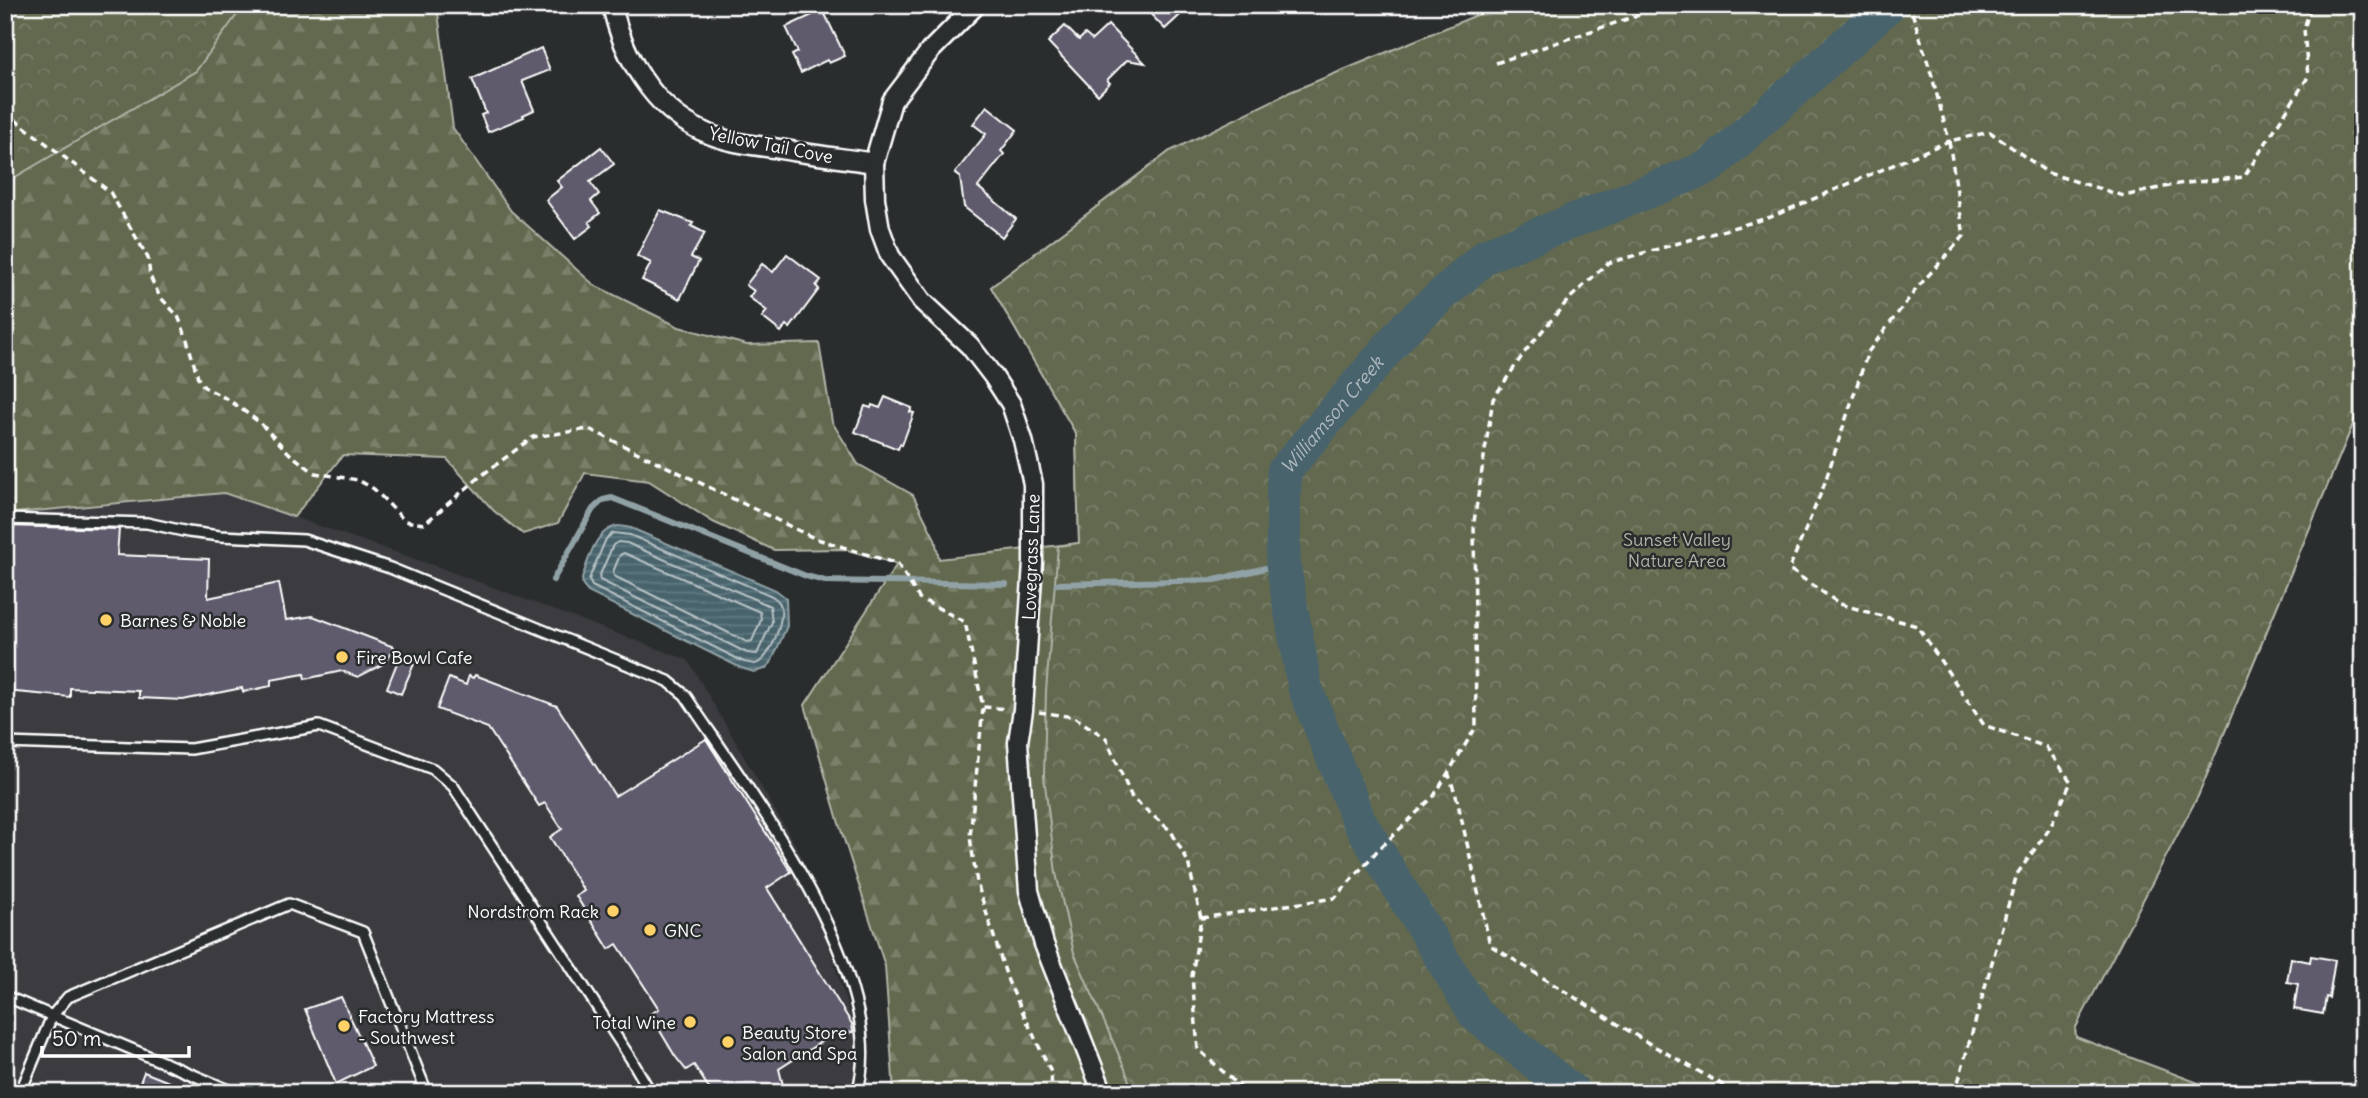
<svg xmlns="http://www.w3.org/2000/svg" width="2368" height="1098" viewBox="0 0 2368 1098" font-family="Delius,sans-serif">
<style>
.built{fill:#3a3a41}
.forest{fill:url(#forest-firs);stroke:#b1b4a7;stroke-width:2}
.park{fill:url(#park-crowns);stroke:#b1b4a7;stroke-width:2}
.water{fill:url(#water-rules);stroke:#91a2a7;stroke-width:2}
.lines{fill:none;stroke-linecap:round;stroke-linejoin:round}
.shore{stroke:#b6c1c4;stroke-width:2}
.stream{stroke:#91a2a7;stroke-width:6}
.river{stroke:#48646c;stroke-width:35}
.building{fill:#5e5a6c;stroke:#fff;stroke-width:2}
.service-casing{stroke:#fff;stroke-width:14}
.minor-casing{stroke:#fff;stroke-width:23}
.path{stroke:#fff;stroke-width:3.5;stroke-dasharray:7 5;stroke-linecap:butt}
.service{stroke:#2a2d2e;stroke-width:9}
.minor{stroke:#2a2d2e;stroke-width:18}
.poi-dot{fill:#ffd166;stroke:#2a2d2e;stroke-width:2.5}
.labels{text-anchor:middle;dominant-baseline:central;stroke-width:5;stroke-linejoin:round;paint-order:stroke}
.street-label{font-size:18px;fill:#fff;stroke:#2a2d2e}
.park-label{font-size:18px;fill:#b1b4a7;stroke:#2a2d2e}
.poi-label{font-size:18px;fill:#fff;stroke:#2a2d2e;text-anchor:start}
.water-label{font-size:19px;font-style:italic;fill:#adb9bd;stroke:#2a2d2e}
</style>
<defs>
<pattern id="forest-firs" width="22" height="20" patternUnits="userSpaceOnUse" patternTransform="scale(1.75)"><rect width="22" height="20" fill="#63694f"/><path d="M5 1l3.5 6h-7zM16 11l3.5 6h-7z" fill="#7a8069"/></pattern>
<pattern id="park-crowns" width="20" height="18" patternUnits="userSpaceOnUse" patternTransform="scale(1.75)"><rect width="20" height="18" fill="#63694f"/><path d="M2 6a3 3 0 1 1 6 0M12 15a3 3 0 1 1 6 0" fill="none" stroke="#7a8069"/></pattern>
<pattern id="water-rules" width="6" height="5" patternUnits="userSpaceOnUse" patternTransform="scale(1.75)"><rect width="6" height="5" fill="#48646c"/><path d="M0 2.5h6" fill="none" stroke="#637b82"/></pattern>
</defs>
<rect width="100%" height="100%" fill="#2a2d2e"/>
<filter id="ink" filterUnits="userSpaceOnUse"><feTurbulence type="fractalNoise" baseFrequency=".0143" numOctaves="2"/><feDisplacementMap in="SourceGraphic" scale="14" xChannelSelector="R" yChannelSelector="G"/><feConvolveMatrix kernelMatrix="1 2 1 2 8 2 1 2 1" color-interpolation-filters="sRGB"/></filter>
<g filter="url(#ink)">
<path class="built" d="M224,493l217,75 247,92 113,195 73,238h-869v-595z"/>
<path class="forest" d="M5,5h432l16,123 58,83 83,74 85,42 68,18 72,-2 13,79 26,42 55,31 22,44 4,20 140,-16 -3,-109 -85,-147 179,-136 1193,-146v395l-165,396 -70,120 -53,113 7,64h-1188l-9,-127 -45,-139 -35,-122 92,-141 -53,-15 -70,1 -61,-28 -64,-41 -64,-8 -27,50 -35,11 -29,-23 -47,-52 -104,-4 -49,62 -70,-24 -219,21z"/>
<g class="park">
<path d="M5,5h239l-48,66 -191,112z"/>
<path d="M1501,5h862v395l-165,396 -123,233 1,8 149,56h-1092l-8,-24 -51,-116 -18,-80 -12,-97 2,-85 12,-145 21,-3 -3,-109 -85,-147 179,-136 120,-59z"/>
</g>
<path class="water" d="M619,526l12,2 145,62 10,8 1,28 -16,37 -6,6 -11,3 -13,-4 -153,-76 -5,-6 -1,-7c6,-20 14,-51 37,-53z"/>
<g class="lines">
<g class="shore">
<path d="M613,533l17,2 142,61c3,2 6,4 8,8 6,14 -10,57 -25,60l-11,-2 -152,-76 -3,-6 2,-6 15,-35z"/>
<path d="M618,542l9,1 143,63 2,16 -15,32 -10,-1 -147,-73 -1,-3 14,-32z"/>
<path d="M624,553l136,59 1,8 -9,21 -5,1 -133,-66 -1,-4 7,-17z"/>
</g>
<g class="stream">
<path d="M553,580l40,-71 10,-9 9,-2 194,78 19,5 181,3"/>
<path d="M1057,584l158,-4 68,-16"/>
</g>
<path class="river" id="s1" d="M1574,1093l-98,-78 -117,-194 -54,-133 -22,-124 1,-93 123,-145 80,-71 222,-88 180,-162"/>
</g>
<g class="building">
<path d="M1142,5h49l-26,24z"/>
<path d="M823,10l22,46 -16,7 -2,-3 -26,13 -9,-18 6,-3 -12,-25z"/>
<path d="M1108,25l37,38 -18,-3 -20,20 3,3 -12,12 -50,-53 17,-16 14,14 6,-6 7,6z"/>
<path d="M541,48l9,22 -28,11 12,29 -11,5 1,2 -36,15 -7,-17 5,-2 -14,-34z"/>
<path d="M987,106l30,24 -16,21 3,3 -26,33 38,32 -14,18 -38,-30 -4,-30 -5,-4 31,-39 -13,-10z"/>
<path d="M601,147l13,17 -24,18 9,12 -8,7 9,12 -11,9 3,4 -17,13 -29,-39 16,-13 -5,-6z"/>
<path d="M660,210l33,13 -2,3 14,7 -14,24 8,4 -19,38 -38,-19 9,-17 -14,-7z"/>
<path d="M787,254l34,26 -5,6 3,3 -29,39 -4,-3 -5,7 -19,-15 5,-6 -18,-14 5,-6 -8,-6 16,-21 11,8z"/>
<path d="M885,397l27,11 -2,4 4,1 -12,32 -2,-1 -2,5 -43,-17 10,-26 6,2 1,-3 8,3z"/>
<path d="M5,526l114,3 -2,26 92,4 -1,39 71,-15 7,37 27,-4 81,31 -9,16 -27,14 -16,-6 -37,8 -1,-5 -33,6v6l-28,6 -1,-4 -59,12 -44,-2v-7l-69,-3v9l-65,-6z"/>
<path d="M399,658l15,6 -13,30 -14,-6z"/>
<path d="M475,675l82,31 58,90 91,-57 85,133 -24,16 85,136 1,8 -21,3 -53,34 6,24h-73l-18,-28 -8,5 -11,-14 -25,-42 9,-5 -42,-65 -8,5 -33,-53 8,-5 -34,-54 12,-8 -17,-26 -6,3 -51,-78 -51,-19 12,-31 17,7 3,-9 4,2z"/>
<path d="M2311,956l24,4 -6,38 -3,-1 -3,17 -29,-5 4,-25 -11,-2 4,-24 19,4z"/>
<path d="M341,997l32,69 -37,18 -31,-75z"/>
<path d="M144,1072l50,20v1h-58z"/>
</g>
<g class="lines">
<defs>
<g id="service">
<path d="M5,519l142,4 41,9 32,4 84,4 86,28 278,113 17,14c62,94 208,282 172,398"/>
<path d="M5,743l186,6 128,-23 114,43 20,17 178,273 20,34"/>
<path d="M5,996l231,97"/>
<path d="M20,1093l32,-77 16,-19 221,-93 74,28 64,161"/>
</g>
<g id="minor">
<path d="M612,5c11,52 41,103 90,126 22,11 48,14 72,17 33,6 67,10 100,15"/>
<path d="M976,5l-46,46 -38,50 -18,62 1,36 5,30 10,27 32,45 48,45 23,30 18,28 12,36 10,44v79l-10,147 -5,32 11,149 15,53 59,149"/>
</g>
</defs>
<use href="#service" class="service-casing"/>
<use href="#minor" class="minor-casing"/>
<g class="path">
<path d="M1496,63l140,-47 21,-11"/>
<path d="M5,112l105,80 38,66 2,18 4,9 6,12 18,19 8,20 12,42 6,9 25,13 30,22 31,32 25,19 43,7 16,9 31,32 19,3 57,-48 52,-39 56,-8 225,109 84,26 21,34 46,24 18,85 24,2"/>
<path d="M983,708l-13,129 7,46 31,98 43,91 1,21"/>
<path d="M1039,712l35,5 32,21 26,60 39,33 17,31 13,56 -9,58 6,73 49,44"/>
<path d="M1448,772l9,27 33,146 155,96 92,52"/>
<path d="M1201,918l134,-20 42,-47 57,-55 42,-69 -2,-205 19,-123 31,-46 44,-53 40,-37 163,-46 178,-76 -17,-65 -21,-67 -4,-4"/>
<path d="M1955,1093l62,-219 33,-46 21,-46 -25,-35 -62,-22 -67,-99 -77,-22 -51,-35 34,-81 45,-136 49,-64 47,-52 -15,-95 41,-9 58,41 76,23 54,-12 66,-7 64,-100 -4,-48 7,-24"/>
</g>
<use href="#service" class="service"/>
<use href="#minor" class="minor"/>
</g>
</g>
<g class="poi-dot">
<circle cx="106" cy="620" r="7"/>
<circle cx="342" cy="657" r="7"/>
<circle cx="613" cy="911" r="7"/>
<circle cx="650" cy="930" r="7"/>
<circle cx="690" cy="1022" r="7"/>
<circle cx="344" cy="1026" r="7"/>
<circle cx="728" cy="1042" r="7"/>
</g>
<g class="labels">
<g class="street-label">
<text transform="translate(771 145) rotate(11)">Yellow Tail Cove</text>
<text transform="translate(1031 557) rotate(-88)">Lovegrass Lane</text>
</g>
<g class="park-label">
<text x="1677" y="539">Sunset Valley<tspan x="1677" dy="21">Nature Area</tspan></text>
</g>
<g class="poi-label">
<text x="120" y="620">Barnes &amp; Noble</text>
<text x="356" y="657">Fire Bowl Cafe</text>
<text x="599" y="911" text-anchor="end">Nordstrom Rack</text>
<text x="664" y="930">GNC</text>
<text x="358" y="1016">Factory Mattress<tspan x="358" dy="21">- Southwest</tspan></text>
<text x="676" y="1022" text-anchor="end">Total Wine</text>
<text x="742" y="1032">Beauty Store<tspan x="742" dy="21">Salon and Spa</tspan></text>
</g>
<g class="water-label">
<text stroke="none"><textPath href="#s1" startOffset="788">Williamson Creek</textPath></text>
</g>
</g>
<rect width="2368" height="1098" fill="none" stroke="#2a2d2e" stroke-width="28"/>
<rect x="14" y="14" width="2340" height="1070" fill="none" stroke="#fff" stroke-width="2.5" filter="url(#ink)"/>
<path d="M42 1046v10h147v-10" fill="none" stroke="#ffffff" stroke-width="3.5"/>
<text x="52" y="1046" font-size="21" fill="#ffffff" stroke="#2a2d2e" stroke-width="5" paint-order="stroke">50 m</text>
</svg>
